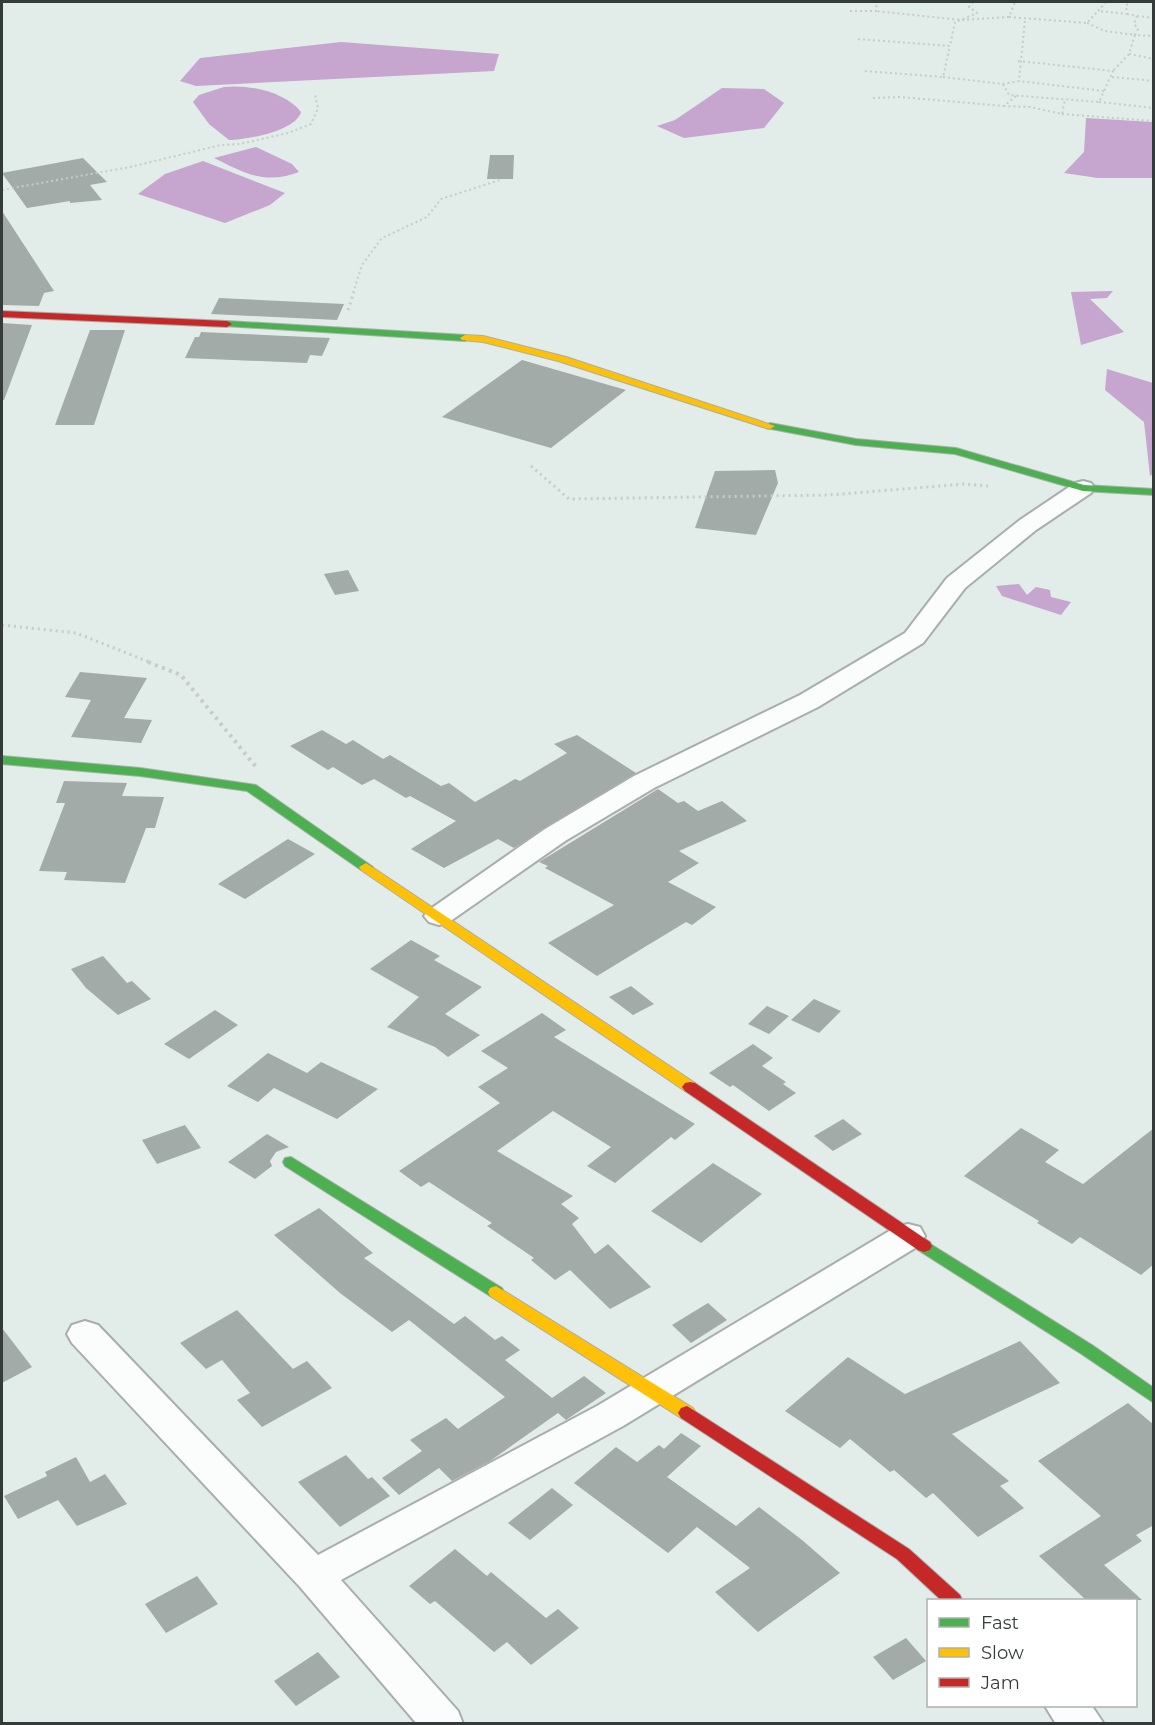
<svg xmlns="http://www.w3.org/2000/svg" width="1155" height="1725" viewBox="0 0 1155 1725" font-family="Montserrat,sans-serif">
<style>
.water{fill:#c6a5ce}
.building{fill:#a3aba9}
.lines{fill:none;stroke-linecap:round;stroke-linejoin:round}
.street-casing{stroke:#a8aeac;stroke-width:4}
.fast-casing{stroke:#a8aeac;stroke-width:2}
.slow-casing{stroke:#a8aeac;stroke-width:2}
.jam-casing{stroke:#a8aeac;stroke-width:2}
.path-far2{stroke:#c8cbca;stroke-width:2;stroke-dasharray:2 3;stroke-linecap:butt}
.path-far1{stroke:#c8cbca;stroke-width:3;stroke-dasharray:2 4;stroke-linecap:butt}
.path{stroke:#c8cbca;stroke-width:4;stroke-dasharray:3 4.5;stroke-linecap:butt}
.street{fill:#fbfcfc;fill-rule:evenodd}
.fast{fill:#4caf50;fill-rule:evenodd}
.slow{fill:#ffc107;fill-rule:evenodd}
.jam{fill:#c62828;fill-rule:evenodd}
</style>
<rect width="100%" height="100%" fill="#e2ece9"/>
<g class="water">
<path d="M341,42l158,12 -5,17 -298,15 -16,-5 20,-23z"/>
<path d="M224,87c25,-3 61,5 77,25 -5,19 -55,28 -72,28l-20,-16 -16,-22 6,-7z"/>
<path d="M722,88l42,1 20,14 -20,25 -80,10 -27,-12 18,-6z"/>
<path d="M1086,118l67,4v56h-55l-34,-5 20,-21z"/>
<path d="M256,147l36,17 7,8c-34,13 -55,1 -85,-14z"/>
<path d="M203,161l82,32 -15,12 -45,18 -87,-29 27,-20z"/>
<path d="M1113,291l-6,7 -17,1 34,33 -43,13 -10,-53z"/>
<path d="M1107,369l46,14 1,90 -4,3 -6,-54 -39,-32z"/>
<path d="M1019,584l8,11 9,-8 14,3 1,7 20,5 -10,13 -59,-19 -6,-10z"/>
</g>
<g class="building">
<path d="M490,155h24l-1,24h-26z"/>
<path d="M83,158l24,24 -17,3 12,15 -32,3v-2l-43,7 -25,-35z"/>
<path d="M2,211l52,80 -10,2 -5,13 -37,-1z"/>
<path d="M219,298l125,6 -7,16 -126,-6z"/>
<path d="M2,323l30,2 -28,75h-2z"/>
<path d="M90,330h35l-31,95h-39z"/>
<path d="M201,332l129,6 -8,18 -12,-1 -3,8 -122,-5 10,-21h4z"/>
<path d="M522,360l104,30 -75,58 -109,-31z"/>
<path d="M775,470l3,13 -22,52 -61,-7 20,-57z"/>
<path d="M348,570l11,21 -24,4 -11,-21z"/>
<path d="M80,672l67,6 -23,40 28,2 -11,23 -70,-6 20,-37 -26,-3z"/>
<path d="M322,730l24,14 7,-4 30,19 7,-4 51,31 8,-3 26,19 40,-23 5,2 47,-28 -13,-9 23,-9 59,38 -122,75 -16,-9 -54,29 -33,-19 45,-28 -46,-25 -4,2 -32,-19 -12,6 -29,-18 -5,3 -38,-24z"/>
<path d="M64,781l63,2 -5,13 42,1 -9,31h-9l-21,55 -61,-3 3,-8 -28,-1 26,-68h-9z"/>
<path d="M658,789l20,14 6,-2 14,10 24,-10 25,20 -68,30 20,12 -31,19 48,25 -24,18 -6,-3 -89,54 -49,-33 66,-38 -69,-37 3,-2 -9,-4z"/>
<path d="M288,839l27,15 -70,45 -27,-15z"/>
<path d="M411,940l29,16 -6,4 48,27 -37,27 35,21 -32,22 -13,-10 -48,-20 32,-30 -49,-28z"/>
<path d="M103,956l24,27 5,-2 19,18 -33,16 -32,-27 -15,-19z"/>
<path d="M631,986l23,18 -21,11 -24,-18z"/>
<path d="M814,999l27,12 -22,22 -28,-13z"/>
<path d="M767,1006l22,10 -20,18 -21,-10z"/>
<path d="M215,1010l23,15 -49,34 -25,-15z"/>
<path d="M542,1013l24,17 -12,7 141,87 -20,16 -4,-3 -56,46 -28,-17 24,-19 -58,-36 -56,40 76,45 -12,8 18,14 -7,6 23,30 13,-10 43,43 -41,22 -40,-39 -15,10 -24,-20 3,-2 -47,-32 5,-3 -63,-41 -8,5 -22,-16 101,-68 -22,-16 30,-19 -27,-17z"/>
<path d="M753,1044l20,14 -11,8 24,16 -3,2 13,9 -27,18 -36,-26 -3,2 -21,-14z"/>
<path d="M268,1053l39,20 14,-11 57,27 -41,30 -63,-31 -16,14 -31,-16z"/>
<path d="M843,1119l19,15 -29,17 -19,-15z"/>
<path d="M185,1125l16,23 -44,16 -15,-24z"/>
<path d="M1021,1128l38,22 -14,12 38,22 71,-56v136l-13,11 -61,-38 -8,7 -35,-21 2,-2 -75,-45z"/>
<path d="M267,1134l22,13 -13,5 -6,9 2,5 -17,13 -27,-17z"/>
<path d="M713,1163l49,31 -61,49 -50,-32z"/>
<path d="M319,1208l54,45 -9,5 90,66 11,-8 30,24 7,-4 18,14 -15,10 47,38 32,-22 22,17 -40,27 -8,-7 -68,48 -38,20 -13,-13 -40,27 -17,-17 40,-27 -12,-11 36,-22 12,11 47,-32 -96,-77 -17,12 -52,-39 -66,-58z"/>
<path d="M708,1303l19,17 -36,23 -19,-18z"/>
<path d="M237,1310l56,59 14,-8 25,27 -70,39 -25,-27 13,-7 -28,-33 -16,9 -26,-26z"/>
<path d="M2,1328l30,39 -30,16z"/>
<path d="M1020,1341l40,42 -108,51 57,47 -9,5 24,22 -46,29 -45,-44 -7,5 -32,-28 -4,2 -40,-33 -10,9 -55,-37 63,-54 57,37z"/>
<path d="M1128,1403l26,22v100l-18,10 6,6 -38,24 38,35h-56l-47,-44 62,-40 -63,-55z"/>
<path d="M681,1433l20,13 -34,31 69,49 23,-19 43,33 38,33 -82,59 -43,-40 35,-24 -53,-41 -29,26 -94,-70 42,-36 21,15 22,-17 5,4z"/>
<path d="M346,1455l22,24 4,-2 18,19 -50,31 -42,-45z"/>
<path d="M76,1457l14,25 15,-8 22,30 -50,22 -19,-26 -40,19 -14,-23 43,-20 -2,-4z"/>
<path d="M552,1488l21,17 -43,35 -22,-17z"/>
<path d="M455,1549l32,27 4,-4 55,46 12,-9 21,19 -48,37 -24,-23 -13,10 -59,-51 -5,3 -21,-18z"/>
<path d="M197,1576l21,28 -52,29 -21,-29z"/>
<path d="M906,1638l20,23 -33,19 -20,-23z"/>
<path d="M318,1652l22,25 -44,29 -22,-25z"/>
</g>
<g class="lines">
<defs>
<g id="street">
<path d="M1083,481l8,2 4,5 -4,5 -55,37 -71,58 -42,55 -105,64 -164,81 -89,53 -116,81 -10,3 -10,-3 -5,-6 5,-6 116,-81 89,-53 166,-81 105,-62 42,-55 73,-58 55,-37z"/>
<path d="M908,1224l12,3 5,9 -5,9 -297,181 -282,154 117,131 5,13h-46l-117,-137 -228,-244 -5,-9 5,-9 13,-4 13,4 220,230 279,-149 299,-179z"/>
<path d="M1045,1706h47l12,18h-48z"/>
</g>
<g id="fast">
<path d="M227,321l238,14 5,3 -5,3 -241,-15 -2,-2z"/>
<path d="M770,423l86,16 100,9 128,37 70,4v6l-71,-4 -128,-37 -99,-9 -90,-17 -1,-2z"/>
<path d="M2,756l138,12 116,17 117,82 -2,3h-10l-114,-79 -107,-15 -138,-12z"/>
<path d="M291,1157l211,131 2,4 -2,4 -6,2 -6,-2 -205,-130 -2,-4 2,-4z"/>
<path d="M924,1240l168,105 62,43v15l-74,-50 -162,-103 -2,-4 2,-4z"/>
</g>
<g id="slow">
<path d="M465,335l18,1 83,21 209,69 -5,3 -4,-1 -208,-67 -75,-19 -21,-2 -2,-2z"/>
<path d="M366,863l329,220 3,4 -3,4h-10l-324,-221 -2,-3z"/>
<path d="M496,1286l197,122 3,5 -3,5 -6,2 -6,-2 -191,-122 -2,-4 2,-4z"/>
</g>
<g id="jam">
<path d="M2,311l225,10 5,3 -5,3 -225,-10z"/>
<path d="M690,1082l5,1 235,159 2,4 -2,4 -6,2 -6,-2 -233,-159 -3,-4 3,-4z"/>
<path d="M687,1406l222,143 51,46 2,5h-21l-44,-41 -216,-141 -3,-5 3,-5z"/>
</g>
</defs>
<use href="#street" class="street-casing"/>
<use href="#fast" class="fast-casing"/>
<use href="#slow" class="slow-casing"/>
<use href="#jam" class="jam-casing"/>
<g class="path-far2">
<path d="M903,2h31"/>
<path d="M973,2l-4,5 8,6 -16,7 48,-3 6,-15"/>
<path d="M1106,2l-8,9 29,3 -1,-8 3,-4"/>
<path d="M850,11h26l1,-9"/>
<path d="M1127,14l10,2 -3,8 4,5 -3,6 19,1"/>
<path d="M1137,16l17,2"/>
<path d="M1009,17l78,6 11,-12"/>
<path d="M1087,23l18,8 30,4 -6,19 -16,17"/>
<path d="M858,39l92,7 5,-24 6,-2 -85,-9"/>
<path d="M1129,54l25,5"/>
<path d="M1018,61l95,10 -9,20"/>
<path d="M865,71l78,6 7,-31"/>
<path d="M943,77l60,7 16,-3 6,-61"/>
<path d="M1112,77l42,4"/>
<path d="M1003,84l6,11 90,7 5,-11 -85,-10"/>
<path d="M1016,96l-12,10 26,1 32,7 3,-15"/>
<path d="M873,98l27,-1 104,9"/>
<path d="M1099,102l55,6"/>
<path d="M1062,114l92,7"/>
<path d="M2,190l128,-23 91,-22 19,-1 48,-11 23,-9 7,-16 -3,-13"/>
<path d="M353,293l9,-28 20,-27 45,-21 14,-18 59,-19"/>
</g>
<g class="path-far1">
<path d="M348,310l6,-18"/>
<path d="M531,466l38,33 260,-4 136,-11 24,2"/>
<path d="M2,625l74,8 76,30"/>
</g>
<path class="path" d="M148,662l33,13 75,92"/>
<use href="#street" class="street"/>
<use href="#fast" class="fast"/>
<use href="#slow" class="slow"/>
<use href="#jam" class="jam"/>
</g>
<rect width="1155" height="1725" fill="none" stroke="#353b3a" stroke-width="6"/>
<rect x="927" y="1599" width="210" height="108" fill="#ffffff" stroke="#aeb1b0" stroke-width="1.5"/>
<rect x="939" y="1618" width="30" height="9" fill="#4caf50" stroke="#aeb1b0" stroke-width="1.5"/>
<text x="981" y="1629" font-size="18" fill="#353b3a">Fast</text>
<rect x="939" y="1648" width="30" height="9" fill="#ffc107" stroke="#aeb1b0" stroke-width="1.5"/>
<text x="981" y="1659" font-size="18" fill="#353b3a">Slow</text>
<rect x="939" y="1678" width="30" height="9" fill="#c62828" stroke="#aeb1b0" stroke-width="1.5"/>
<text x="981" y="1689" font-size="18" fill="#353b3a">Jam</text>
</svg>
